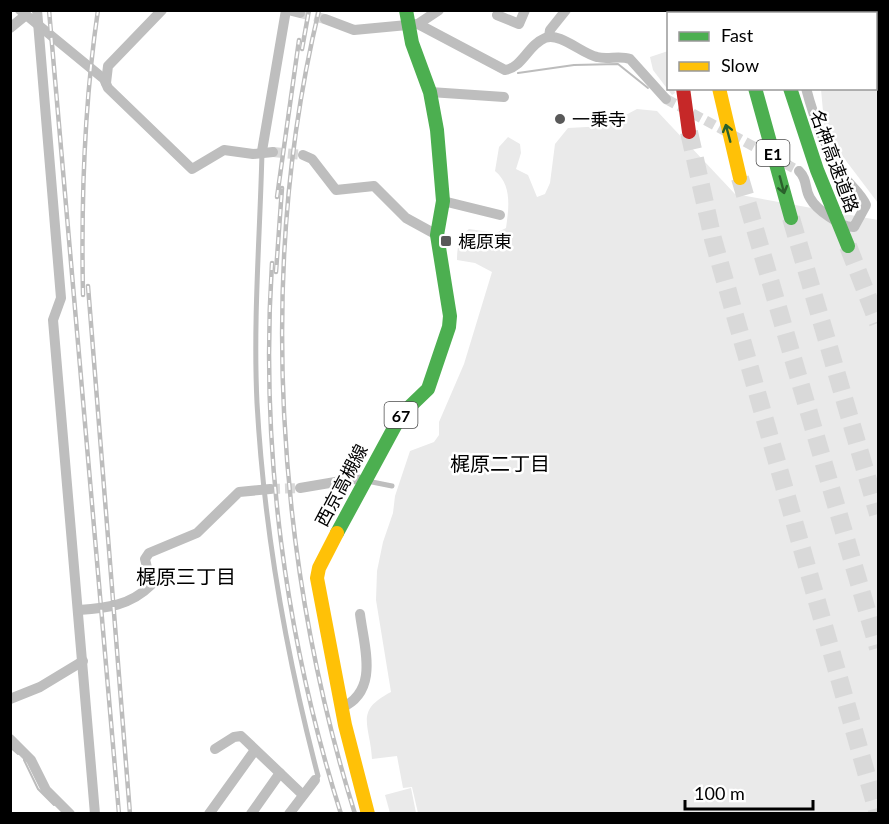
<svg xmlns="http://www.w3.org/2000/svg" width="889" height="824" viewBox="0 0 889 824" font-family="Lato,'Noto Sans JP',sans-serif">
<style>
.green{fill:#eaeaea}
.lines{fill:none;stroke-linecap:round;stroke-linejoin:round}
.stream{stroke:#bcbcbc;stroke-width:2}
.street-tunnel{stroke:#d9d9d9;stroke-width:10;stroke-dasharray:10 5;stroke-linecap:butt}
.highway-tunnel{stroke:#d9d9d9;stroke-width:18;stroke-dasharray:18 9;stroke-linecap:butt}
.lane{stroke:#bebebe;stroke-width:5}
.street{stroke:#bebebe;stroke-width:10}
.fast{stroke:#4caf50;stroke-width:14}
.slow{stroke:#ffc107;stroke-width:14}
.jam{stroke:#c62828;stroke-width:14}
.rail-casing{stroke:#bdbdbd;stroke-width:4.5}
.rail{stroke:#fff;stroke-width:2;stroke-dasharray:7;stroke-linecap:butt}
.oneway{stroke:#2a602c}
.poi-dot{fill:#595959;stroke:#fff;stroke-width:2}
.labels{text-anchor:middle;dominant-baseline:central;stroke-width:5;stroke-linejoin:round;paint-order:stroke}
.shield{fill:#fff;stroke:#4c4c4c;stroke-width:1.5}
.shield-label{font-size:16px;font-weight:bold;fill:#000}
.poi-label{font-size:18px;fill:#000;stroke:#fff;text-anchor:start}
.street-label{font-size:18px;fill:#000;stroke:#fff}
.neighbourhood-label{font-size:20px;fill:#000;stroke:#fff}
</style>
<rect width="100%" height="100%" fill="#fff"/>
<g class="green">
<path d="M797,11h81v192l-53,-70 -4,-44 55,-1v-74h-78z"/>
<path d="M668,51v37l6,1 1,4 -3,2 -19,-25 -3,-13z"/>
<path d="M637,109l20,2 78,83 143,26v593h-460l-6,-26 -9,1 -6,-32 -25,3c-2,-35 -18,-48 19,-67l-15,-92 1,-29 6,-29 10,-29 2,-17 15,-45 24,-9 5,-7v-13l25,-58 28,-92 -17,-9 -18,-3c0,-12 2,-24 12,-31l27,4 10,-5c3,-21 6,-43 -11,-57l4,-24 9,-10 12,7 1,9 -5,16 12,6 9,22 8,-3 5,-11 5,-39 13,-16 37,-2z"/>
<path d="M411,788l5,25h-26l-5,-18z"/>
</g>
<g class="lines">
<g class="stream">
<path d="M518,73l56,-8 44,-1 30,24"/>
<path d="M10,747l8,7"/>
<path d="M24,760l14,29 16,16"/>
</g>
<g class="street-tunnel">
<path d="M300,13l25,6"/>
<path d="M666,99l133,72"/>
<path d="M273,152l30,3"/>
<path d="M270,489l30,-1"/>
</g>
<g class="highway-tunnel">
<path d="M689,132l24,107 165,575"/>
<path d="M740,178l138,470"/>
<path d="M791,218l87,296"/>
<path d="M848,246l30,77"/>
</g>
<g class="lane">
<path d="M262,152c-2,84 -9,167 -5,251 7,126 29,251 61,373l-3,4"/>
<path d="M367,481l25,5"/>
</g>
<g class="street">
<path d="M20,10l84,69 4,9 84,81 32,-19 29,4 20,-2"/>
<path d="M37,10l24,288 -8,22 42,494"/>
<path d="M288,10l12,3"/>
<path d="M787,10l1,4"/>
<path d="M497,15l22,9 6,-14"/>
<path d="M325,19l29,11 64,-6 87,46c17,-2 23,-25 40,-32 15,-6 37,16 52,19 11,3 22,-2 33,2l36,40"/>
<path d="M418,24l21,-14"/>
<path d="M10,28l16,-13"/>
<path d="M549,37l1,-7 16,-20"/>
<path d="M106,83l2,-17 54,-56"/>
<path d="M430,92l74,5"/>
<path d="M262,151l24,-141"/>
<path d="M303,155l9,4 24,31 38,-4 32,32 31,17"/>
<path d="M799,171c9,9 5,17 11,27 6,11 31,30 44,29l12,-22c-5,-12 -16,-19 -23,-30 -17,-26 -29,-56 -37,-87"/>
<path d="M443,201l57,14"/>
<path d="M300,488l53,-9 10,1"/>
<path d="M79,610c27,-2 51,-4 72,-25l-6,-26 4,-6 48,-20 42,-41 31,-3"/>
<path d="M10,699l30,-12 43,-26"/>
<path d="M341,708c39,-17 23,-61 19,-94"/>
<path d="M10,739l21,21 15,30 24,24"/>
<path d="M215,749l19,-12 7,-1 62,59"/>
<path d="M209,814l46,-64"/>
<path d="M251,814l29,-41"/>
<path d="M289,814l26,-34"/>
</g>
<g class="fast">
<path d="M676,10l1,4"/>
<path d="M738,10l1,4"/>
<path d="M755,88l36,130"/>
<path d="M790,88l27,82 31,76"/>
<path d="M337,533l64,-118 27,-26 21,-62 1,-11 -13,-81 6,-34 -6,-71 -7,-38 -18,-49 -6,-33"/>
</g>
<g class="slow">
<path d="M706,10v4"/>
<path d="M769,10v4"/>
<path d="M719,88l21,90"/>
<path d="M337,533l-18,35 -2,10 28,147 23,89"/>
</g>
<path class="jam" d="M683,88l6,44"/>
<defs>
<g id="rail">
<path d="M49,10l70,804"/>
<path d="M319,10c-62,258 -43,552 36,804"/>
<path d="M302,49l7,-39"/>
<path d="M277,197l22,-157"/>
<path d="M272,263c-12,185 13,374 69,551"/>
<path d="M276,272l6,-84"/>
<path d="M88,286l42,528"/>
<path d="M83,295c-2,-96 1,-190 15,-285"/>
</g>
</defs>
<use href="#rail" class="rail-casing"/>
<use href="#rail" class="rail"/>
</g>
<defs><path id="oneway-shaft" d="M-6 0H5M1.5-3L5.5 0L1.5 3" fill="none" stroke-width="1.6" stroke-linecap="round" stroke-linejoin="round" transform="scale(1.5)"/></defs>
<g class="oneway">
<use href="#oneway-shaft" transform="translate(728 133) rotate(-105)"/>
<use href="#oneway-shaft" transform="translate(782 185) rotate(75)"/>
</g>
<g class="poi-dot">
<circle cx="560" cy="119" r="6"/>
<rect x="440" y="235" width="12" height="12" rx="3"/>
</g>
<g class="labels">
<g class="shield">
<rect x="756.5" y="140" width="33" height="26" rx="4.5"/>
<rect x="384.5" y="402" width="33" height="26" rx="4.5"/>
</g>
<g class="shield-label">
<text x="773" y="153">E1</text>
<text x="401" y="415">67</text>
</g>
<g class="poi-label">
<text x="572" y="119">一乗寺</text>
<text x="458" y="241">梶原東</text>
</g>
<g class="street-label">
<text transform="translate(835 161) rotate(70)">名神高速道路</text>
<text transform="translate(341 485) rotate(-62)">西京高槻線</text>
</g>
<g class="neighbourhood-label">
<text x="500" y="463">梶原二丁目</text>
<text x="186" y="576">梶原三丁目</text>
</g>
</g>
<rect width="889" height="824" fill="none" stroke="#000000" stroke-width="24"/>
<rect x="667" y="12" width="210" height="78" fill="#ffffff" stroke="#999999" stroke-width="1.5"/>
<rect x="679" y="32" width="30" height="9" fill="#4caf50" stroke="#999999" stroke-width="1.5"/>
<text x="721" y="42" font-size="18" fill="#000000">Fast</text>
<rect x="679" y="62" width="30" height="9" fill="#ffc107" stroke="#999999" stroke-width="1.5"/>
<text x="721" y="72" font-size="18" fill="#000000">Slow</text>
<path d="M685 800v9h128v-9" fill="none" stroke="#000000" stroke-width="3"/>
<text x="694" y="800" font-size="18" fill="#000000" stroke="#ffffff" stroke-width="4.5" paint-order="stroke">100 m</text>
</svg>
